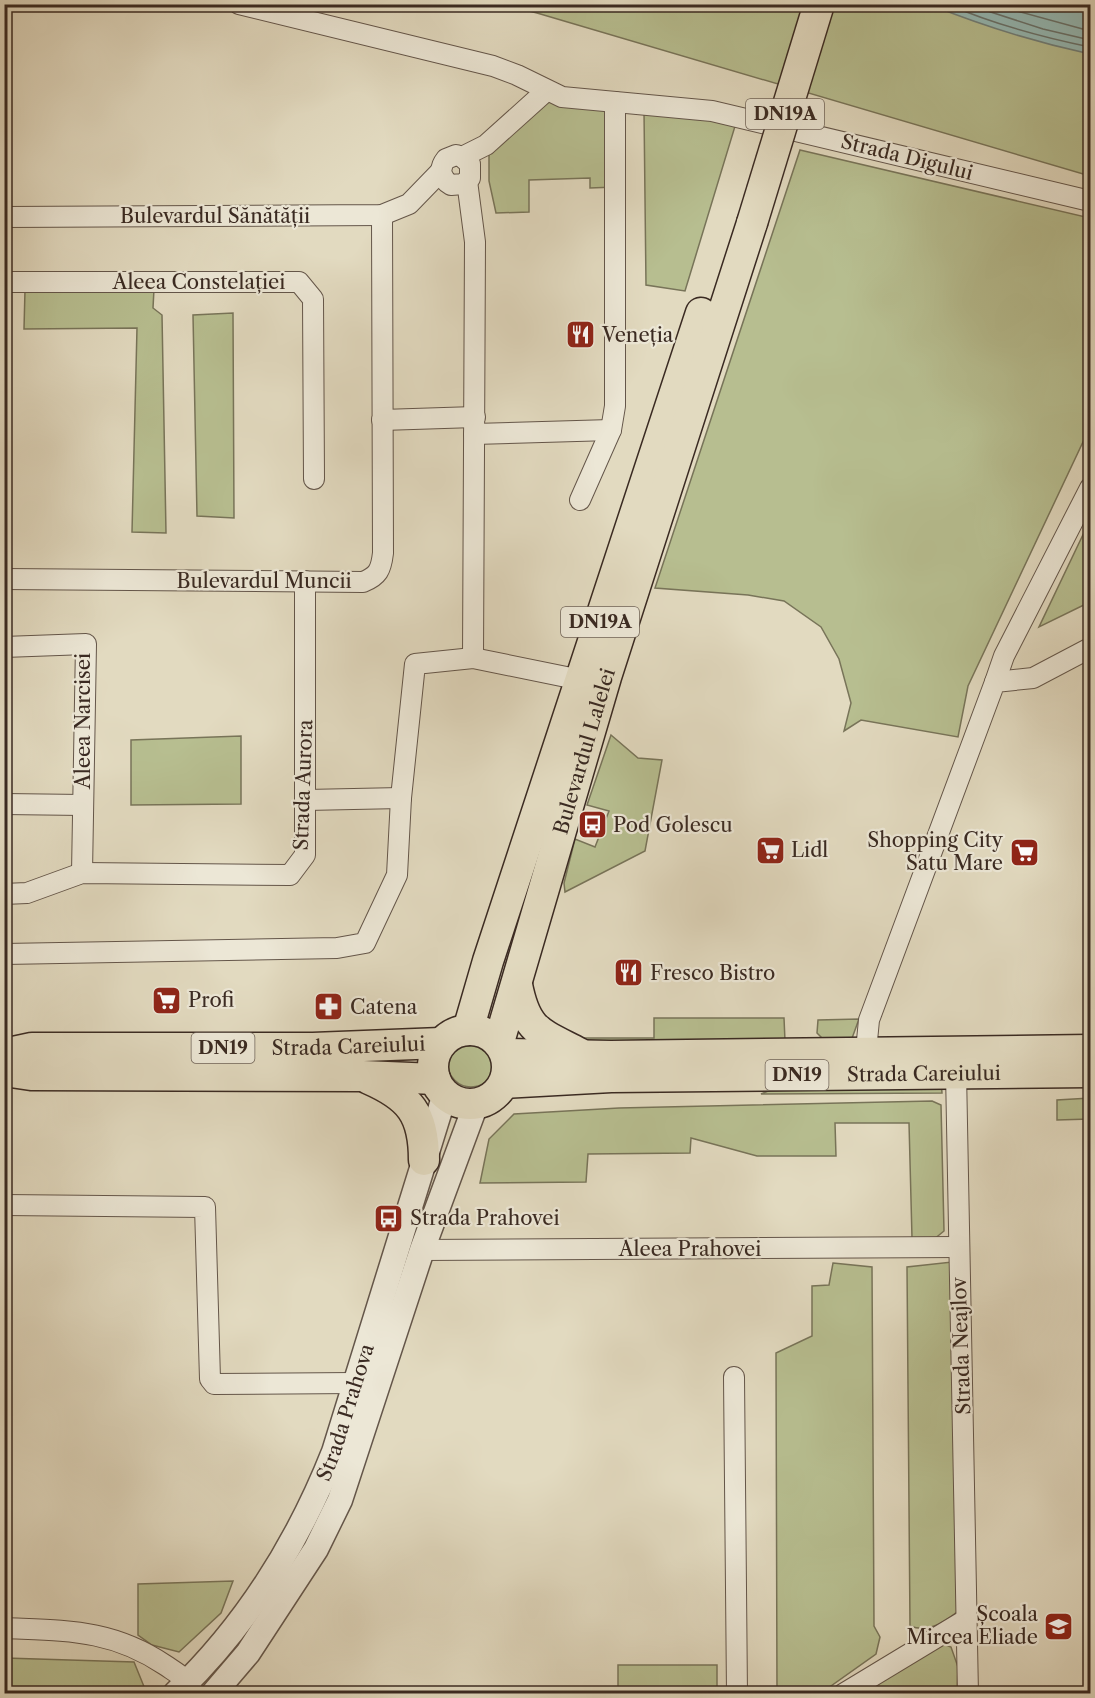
<svg xmlns="http://www.w3.org/2000/svg" width="1095" height="1698" viewBox="0 0 1095 1698" font-family="'Libre Caslon Text',serif">
<style>
.green{fill:#b7be90;stroke:#787459;stroke-width:1.5}
.water{fill:#95bab6;stroke:#71807b;stroke-width:1.5}
.lines{fill:none;stroke-linecap:round;stroke-linejoin:round}
.shore{stroke:#68726c;stroke-width:1.5}
.minor-casing{stroke:#64564a;stroke-width:22}
.tertiary-casing{stroke:#64564a;stroke-width:27}
.primary-casing{stroke:#3a2a22;stroke-width:33}
.minor{stroke:#ece7d6;stroke-width:20}
.tertiary{stroke:#ece7d6;stroke-width:24}
.primary{stroke:#e2dac0;stroke-width:30}
.primary-bridge-casing{stroke:#3a2a22;stroke-width:33;stroke-linecap:butt}
.primary-bridge{stroke:#e2dac0;stroke-width:30}
.labels{text-anchor:middle;dominant-baseline:central;stroke-width:4.5;stroke-linejoin:round;paint-order:stroke}
.shield{fill:#ece7d6;stroke:#6f6358;stroke-width:1.5}
.shield-label{font-size:18px;font-weight:bold;fill:#3a2a22}
.street-label{font-size:20px;fill:#3a2a22;stroke:#ece7d6}
.poi-label{font-size:20px;fill:#3a2a22;stroke:#ece7d6;text-anchor:start}
</style>
<rect width="100%" height="100%" fill="#e2dac0"/>
<filter id="stains"><feTurbulence type="fractalNoise" baseFrequency=".00333" numOctaves="4"/><feColorMatrix values="0 0 0 0 .2 0 0 0 0 .09 0 0 0 0 .02 0 0 0 .5 -.17"/></filter>
<radialGradient id="worn" r=".72"><stop offset=".6" stop-color="#630" stop-opacity="0"/><stop offset="1" stop-color="#630" stop-opacity=".3"/></radialGradient>
<g class="green">
<path d="M505,5h585v171l-553,-163z"/>
<path d="M545,101l70,7v79l-25,1v-10l-61,2v32l-33,1 -7,-32v-28z"/>
<path d="M644,111l92,12 -51,168 -39,-6z"/>
<path d="M800,150l290,68v209l-122,259 -10,51 -97,-17 -17,11 7,-28 -12,-44 -18,-32 -37,-26 -36,-6 -93,-7z"/>
<path d="M154,289l-1,19 9,7 4,218 -34,-1 5,-204 -113,1 1,-39z"/>
<path d="M233,313l1,205 -37,-2 -4,-201z"/>
<path d="M1090,520v82l-51,25z"/>
<path d="M611,735l27,23 24,2 -17,91 -80,41 -1,-9 11,-44 20,8 14,-36 -22,-6z"/>
<path d="M241,736v68l-110,1v-65z"/>
<path d="M654,1018h130l1,23 -209,8v-11h78z"/>
<path d="M859,1019l-8,22 -27,-1 -7,-7 1,-13z"/>
<circle cx="471" cy="1064" r="23"/>
<path d="M941,1079l1,14 -181,1 14,-6z"/>
<path d="M1090,1098v21l-33,1v-20z"/>
<path d="M932,1101l9,4 3,126 -11,9 -21,-2 -3,-115h-74l1,33h-79l-66,-18 -1,15 -102,1 -2,28 -106,1 9,-44 25,-25 105,-6z"/>
<path d="M952,1262l5,350c-14,11 -29,21 -47,14l-3,-359z"/>
<path d="M833,1263l39,4 2,359 6,11 -4,17 -55,39h-44l-1,-340 36,-17v-50l17,-1z"/>
<path d="M233,1581l-12,32 -42,39 -27,-7 -14,-10v-51z"/>
<path d="M934,1641l17,6 7,20 -1,26 -114,1z"/>
<path d="M5,1658l129,4 11,27 -5,5 -135,-1z"/>
<rect x="618" y="1665" width="99" height="28"/>
</g>
<path class="water" d="M931,5h159v49c-55,-12 -107,-28 -159,-49z"/>
<g class="lines">
<g class="shore">
<path d="M947,4c46,20 94,33 143,43"/>
<path d="M966,4l77,25 47,11"/>
<path d="M991,4l99,27"/>
</g>
<defs>
<g id="minor">
<path d="M239,4l254,62 24,9 45,22 150,14 378,90"/>
<path d="M462,157l8,7v14l-7,6 -12,1c-10,-6 -13,-16 -5,-26l10,-4 6,2 24,-12 60,-54"/>
<path d="M467,181l8,61 -2,416"/>
<path d="M4,217l378,-2 27,-11 32,-33"/>
<path d="M4,282h295l14,17 1,180"/>
<path d="M382,420l93,-3"/>
<path d="M474,434l137,-4"/>
<path d="M580,500l31,-70 4,-24v-304"/>
<path d="M4,579l359,3c15,-6 18,-12 20,-29l-1,-338"/>
<path d="M4,647l82,-3 -4,229"/>
<path d="M995,682l9,-26 86,-168"/>
<path d="M306,800l95,-2"/>
<path d="M4,804l79,1"/>
<path d="M4,894l23,-1 55,-20 208,2 15,-20v-274"/>
<path d="M4,954l333,-6 28,-5 32,-68 4,-77 14,-134 58,-6 108,22"/>
<path d="M866,1051l3,-31 126,-338 38,-4 57,-30"/>
<path d="M956,1072l12,622"/>
<path d="M4,1205l201,2 5,172 4,5 141,-1"/>
<path d="M422,1250l536,-3"/>
<path d="M734,1377l3,317"/>
<path d="M4,1628c63,3 107,1 161,37 13,9 23,13 29,29"/>
<path d="M843,1694l124,-75"/>
</g>
<g id="tertiary">
<path id="s1" d="M175,1694c71,-68 123,-151 159,-242l111,-358"/>
<path d="M213,1694l35,-41 68,-104 24,-49 82,-250 54,-146"/>
</g>
<g id="primary">
<path d="M517,985c9,46 22,47 62,68"/>
<circle cx="470" cy="1067" r="37"/>
<path d="M468,1030l20,-69 213,-648"/>
<path id="s2" d="M499,1042l107,-365 146,-454"/>
<path id="s3" d="M4,1054l28,-6h281l128,-5"/>
<path d="M506,1054l105,2 479,-6"/>
<path d="M4,1071l27,4 332,1 72,3"/>
<path d="M369,1079c41,18 55,35 55,81"/>
<path id="s4" d="M504,1083l107,-6 479,-5"/>
</g>
</defs>
<use href="#minor" class="minor-casing"/>
<use href="#tertiary" class="tertiary-casing"/>
<use href="#primary" class="primary-casing"/>
<use href="#minor" class="minor"/>
<use href="#tertiary" class="tertiary"/>
<use href="#primary" class="primary"/>
<defs>
<path id="primary-bridge" d="M752,223l67,-219"/>
</defs>
<use href="#primary-bridge" class="primary-bridge-casing"/>
<use href="#primary-bridge" class="primary-bridge"/>
</g>
<defs>
<symbol id="restaurant-square" viewBox="-11 -11 22 22"><rect x="-9" y="-9" width="18" height="18" rx="4" fill="#8f2418" stroke="#ece7d6"/><path d="M-5-6h1v4h1v-4h1v4h1v-4h1v5L-1.5 .5V6h-2V.5L-5-1ZM5-6V6H3V1.5H1.5Q1.5-4 5-6Z" fill="#fff"/></symbol>
<symbol id="bus-square" viewBox="-11 -11 22 22"><rect x="-9" y="-9" width="18" height="18" rx="4" fill="#8f2418" stroke="#ece7d6"/><path d="M-5-6H5V4H4V6H2V4H-2V6H-4V4H-5ZM-3.5-4V0h7V-4ZM-3.5 1.2v1.5H-2V1.2ZM2 1.2v1.5H3.5V1.2Z" fill="#fff"/></symbol>
<symbol id="supermarket-square" viewBox="-11 -11 22 22"><rect x="-9" y="-9" width="18" height="18" rx="4" fill="#8f2418" stroke="#ece7d6"/><path d="M-6-5.5h2.5l.6 2H6L4.5 2H-2.5L-4.4-4H-6ZM-1.5 3.2a1.3 1.3 0 1 0 .1 0ZM3 3.2a1.3 1.3 0 1 0 .1 0Z" fill="#fff"/></symbol>
<symbol id="pharmacy-square" viewBox="-11 -11 22 22"><rect x="-9" y="-9" width="18" height="18" rx="4" fill="#8f2418" stroke="#ece7d6"/><path d="M-2-6h4v4h4v4h-4v4h-4v-4h-4v-4h4Z" fill="#fff"/></symbol>
<symbol id="school-square" viewBox="-11 -11 22 22"><rect x="-9" y="-9" width="18" height="18" rx="4" fill="#8f2418" stroke="#ece7d6"/><path d="M0-5L7-2L0 1L-7-2ZM-4 1L0 2.5L4 1V4Q0 6-4 4Z" fill="#fff"/></symbol>
</defs>
<g fill-rule="evenodd">
<use href="#restaurant-square" x="564" y="318" width="33" height="33"/>
<use href="#bus-square" x="576" y="808" width="33" height="33"/>
<use href="#supermarket-square" x="754" y="834" width="33" height="33"/>
<use href="#supermarket-square" x="1008" y="836" width="33" height="33"/>
<use href="#restaurant-square" x="612" y="956" width="33" height="33"/>
<use href="#supermarket-square" x="150" y="984" width="33" height="33"/>
<use href="#pharmacy-square" x="312" y="990" width="33" height="33"/>
<use href="#bus-square" x="372" y="1202" width="33" height="33"/>
<use href="#school-square" x="1042" y="1610" width="33" height="33"/>
</g>
<g class="labels">
<g class="shield">
<rect x="746" y="99" width="78" height="30" rx="4.5"/>
<rect x="561" y="607" width="78" height="30" rx="4.5"/>
<rect x="191.5" y="1033" width="63" height="30" rx="4.5"/>
<rect x="765.5" y="1060" width="63" height="30" rx="4.5"/>
</g>
<g class="shield-label">
<text x="785" y="114">DN19A</text>
<text x="600" y="622">DN19A</text>
<text x="223" y="1048">DN19</text>
<text x="797" y="1075">DN19</text>
</g>
<g class="street-label">
<text transform="translate(907 157) rotate(14)">Strada Digului</text>
<text x="215" y="216">Bulevardul Sănătății</text>
<text x="199" y="282">Aleea Constelației</text>
<text x="264" y="581">Bulevardul Muncii</text>
<text transform="translate(83 721) rotate(-90)">Aleea Narcisei</text>
<text stroke="none"><textPath href="#s2" startOffset="303">Bulevardul Lalelei</textPath></text>
<text transform="translate(303 785) rotate(-88)">Strada Aurora</text>
<text stroke="none"><textPath href="#s3" startOffset="345">Strada Careiului</textPath></text>
<text stroke="none"><textPath href="#s4" startOffset="420">Strada Careiului</textPath></text>
<text x="690" y="1249">Aleea Prahovei</text>
<text transform="translate(961 1346) rotate(-92)">Strada Neajlov</text>
<text stroke="none"><textPath href="#s1" startOffset="333">Strada Prahova</textPath></text>
</g>
<g class="poi-label">
<text x="602" y="335">Veneția</text>
<text x="613" y="825">Pod Golescu</text>
<text x="1003" y="840" text-anchor="end">Shopping City<tspan x="1003" dy="23">Satu Mare</tspan></text>
<text x="791" y="850">Lidl</text>
<text x="650" y="973">Fresco Bistro</text>
<text x="188" y="1000">Profi</text>
<text x="350" y="1007">Catena</text>
<text x="410" y="1218">Strada Prahovei</text>
<text x="1038" y="1614" text-anchor="end">Școala<tspan x="1038" dy="23">Mircea Eliade</tspan></text>
</g>
</g>
<rect width="1095" height="1698" fill="none" stroke="#e2dac0" stroke-width="24"/>
<rect x="6" y="6" width="1083" height="1686" fill="none" stroke="#3a2a22" stroke-width="3"/>
<rect x="12" y="12" width="1071" height="1674" fill="none" stroke="#3a2a22" stroke-width="1.5"/>
<rect width="100%" height="100%" filter="url(#stains)"/>
<rect width="100%" height="100%" fill="url(#worn)"/>
</svg>
